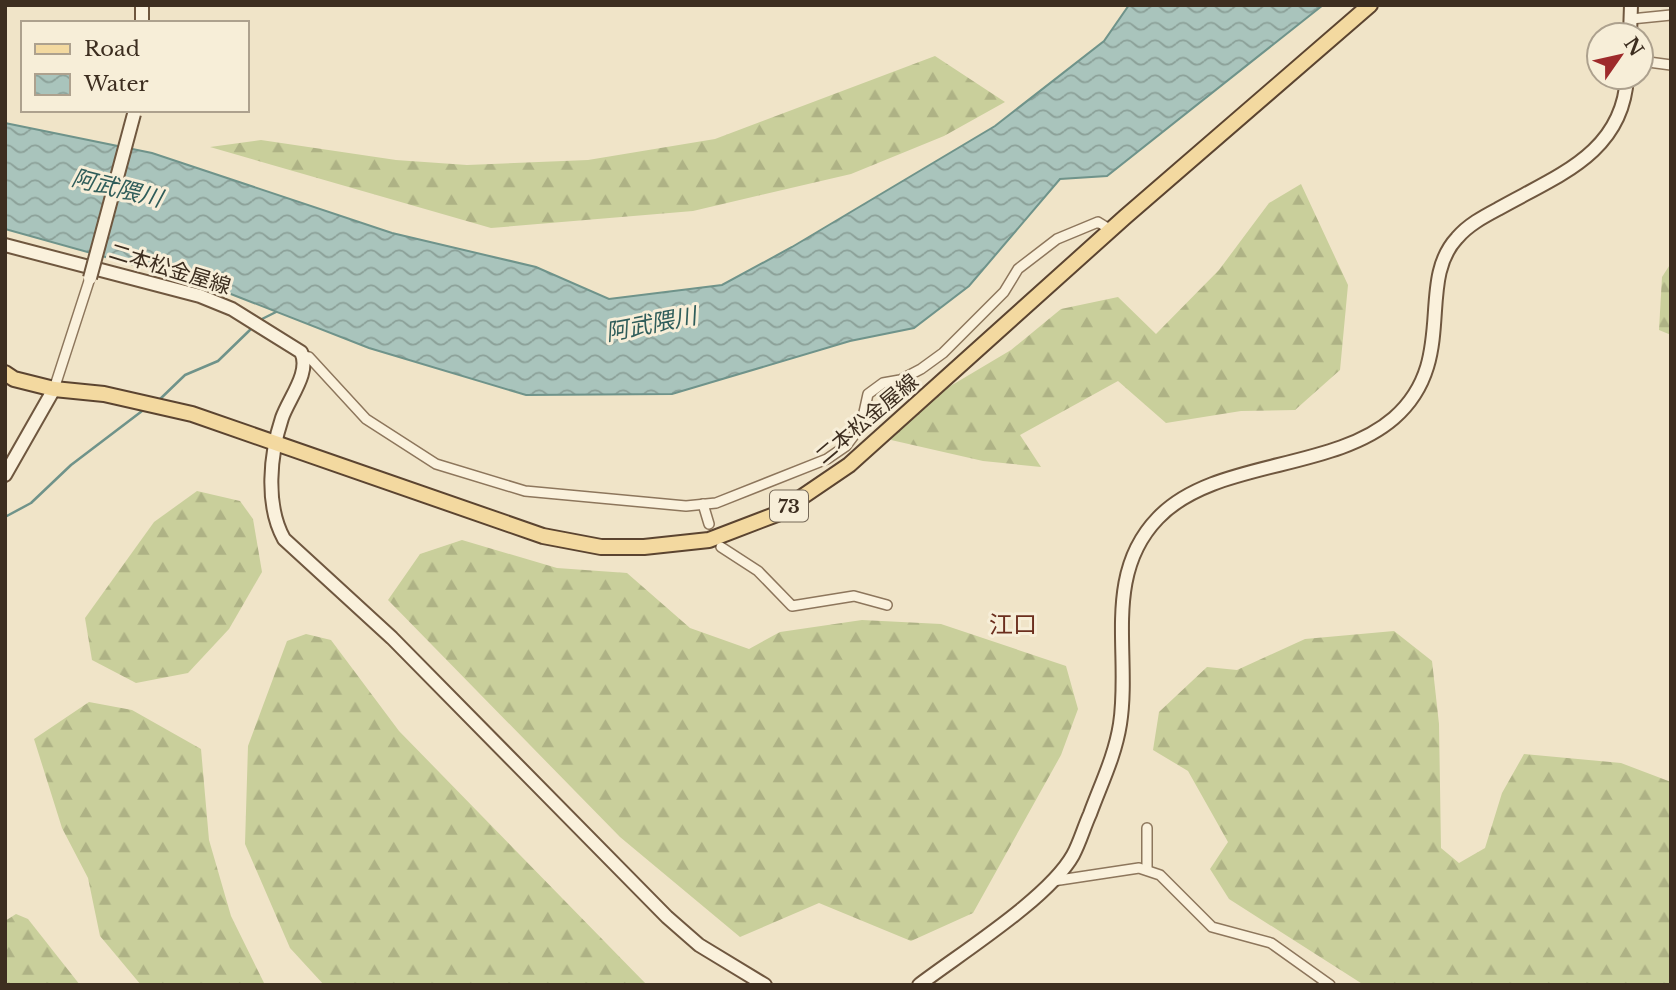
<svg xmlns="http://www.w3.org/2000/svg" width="1676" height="990" viewBox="0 0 1676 990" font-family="'Libre Baskerville','Noto Sans JP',serif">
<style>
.forest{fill:url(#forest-firs)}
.water{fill:url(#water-waves);stroke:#6f938a;stroke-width:2}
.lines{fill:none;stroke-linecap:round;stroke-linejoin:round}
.stream{stroke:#6f938a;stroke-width:2.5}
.street-casing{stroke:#8d765c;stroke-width:12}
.secondary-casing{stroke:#6f573f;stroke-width:16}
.primary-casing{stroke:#5b4430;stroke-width:18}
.street{stroke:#faf1dc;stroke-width:9}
.secondary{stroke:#faf1dc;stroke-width:12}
.primary{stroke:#f3d9a0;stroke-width:14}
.secondary-bridge-casing{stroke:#6f573f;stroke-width:16;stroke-linecap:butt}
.secondary-bridge{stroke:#faf1dc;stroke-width:12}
.labels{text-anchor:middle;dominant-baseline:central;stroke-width:6;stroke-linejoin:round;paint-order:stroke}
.shield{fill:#f7eed8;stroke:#756857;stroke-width:2}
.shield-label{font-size:19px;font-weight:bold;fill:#3d2e20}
.street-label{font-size:21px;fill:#3d2e20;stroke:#f7eed8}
.water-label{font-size:23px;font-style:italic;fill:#2f5d5a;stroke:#f7eed8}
.quarter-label{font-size:24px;fill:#6b2e1e;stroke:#f7eed8}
</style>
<defs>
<pattern id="forest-firs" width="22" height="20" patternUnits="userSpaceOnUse" patternTransform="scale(1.75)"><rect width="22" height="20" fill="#c9cf9b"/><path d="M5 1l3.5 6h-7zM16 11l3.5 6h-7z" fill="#aeb285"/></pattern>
<pattern id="water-waves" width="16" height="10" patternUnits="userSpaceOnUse" patternTransform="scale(1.75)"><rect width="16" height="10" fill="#a9c4bc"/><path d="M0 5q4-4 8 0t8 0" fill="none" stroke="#8ba098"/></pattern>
</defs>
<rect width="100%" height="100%" fill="#f0e4c8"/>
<g class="forest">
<path d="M935,56l70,46 -61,34 -93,38 -158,37 -202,17 -281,-81 51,-7 135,20 71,5 121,-5 127,-21z"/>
<path d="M1301,184l47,101 -8,85 -45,40 -54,1 -75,12 -48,-42 -98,54 21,32 -58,-6 -92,-21 14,-27 106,-63 50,-41 57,-12 38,37 63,-64 50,-67z"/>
<path d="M1671,263v72l-12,-5 3,-53z"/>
<path d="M197,491l43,10 13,18 9,53 -33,57 -41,44 -52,10 -44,-23 -7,-42 69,-96z"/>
<path d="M462,540l95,28 70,5 63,55 59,21 31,-17 82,-12 79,4 125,42 12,43 -17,46 -88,158 -62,28 -92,-38 -79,34 -120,-100 -232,-237 32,-46z"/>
<path d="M1394,631l38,30 7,63 2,124 18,15 26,-15 17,-55 22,-39 97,9 50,19v203h-307l-135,-86 -19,-30 18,-27 -40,-71 -35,-21 6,-38 48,-45 30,3 68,-31z"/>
<path d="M306,634l25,6 68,91 248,254h-323l-34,-37 -45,-104 3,-98 39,-105z"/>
<path d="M89,702l43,8 69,39 8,91 22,76 34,69h-124l-41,-49 -12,-58 -26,-50 -28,-89z"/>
<path d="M16,914l12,5 52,66h-75v-64z"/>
</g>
<path class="water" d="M1129,5h194l-216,171 -47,3 -91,107 -55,42 -64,13 -178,53 -146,1 -157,-47 -156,-61 -208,-58v-106l147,30 240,80 144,34 73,32 113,-14 70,-38 203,-121 109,-85z"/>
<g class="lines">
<g class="stream">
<path d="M260,320l16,-8"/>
<path d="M158,401l27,-26 33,-14 35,-34"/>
<path d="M5,517l26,-14 40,-38 75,-57"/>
</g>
<defs>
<g id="street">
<path d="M1631,19l40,-4"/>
<path d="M1641,61l30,4"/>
<path d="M303,356l6,1 57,62 70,45 89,27 161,15 30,-3 111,-44 19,-13 15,-20 7,-32 15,-11 17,-3 21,-11 22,-16 61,-61 14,-23 39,-30 41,-17 13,8"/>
<path d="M54,389l36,-111"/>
<path d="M703,504l6,20"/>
<path d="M721,547l37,24 34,35 62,-10 33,9"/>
<path d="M1147,828v42"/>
<path d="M1053,881l86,-13 21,7 52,52 59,16 59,42"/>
</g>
<g id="secondary">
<path d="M142,5v18"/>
<path d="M1630,35l1,-30"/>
<path d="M5,245l195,51 32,13 69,43c10,20 -12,46 -19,66 -12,36 -17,87 2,121l108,99 275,279 32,28 66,40"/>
<path d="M5,475l49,-86"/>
<path d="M919,985c42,-32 130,-87 154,-130 7,-13 11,-28 17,-41 11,-30 25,-58 30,-90 11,-70 -18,-148 38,-206 56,-59 174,-46 236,-100 65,-57 21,-135 63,-180 11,-13 26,-21 41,-29 58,-33 125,-55 129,-132"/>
</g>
<path id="primary" d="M5,373l9,6 40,10 50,5 88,20 351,122 58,11h43l65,-7 68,-26 72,-49 276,-248 245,-212"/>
</defs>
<use href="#street" class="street-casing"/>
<use href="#secondary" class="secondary-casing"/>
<use href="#primary" class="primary-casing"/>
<use href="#street" class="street"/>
<use href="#secondary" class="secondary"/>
<use href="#primary" class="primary"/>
<defs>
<path id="secondary-bridge" d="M90,278l44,-164"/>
</defs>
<use href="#secondary-bridge" class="secondary-bridge-casing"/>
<use href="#secondary-bridge" class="secondary-bridge"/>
</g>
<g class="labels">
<rect class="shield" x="770" y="490.5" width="38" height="31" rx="5"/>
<g class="shield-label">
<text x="789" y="506">73</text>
</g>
<g class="street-label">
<text transform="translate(170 269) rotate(17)">二本松金屋線</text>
<text transform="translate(867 419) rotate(-40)">二本松金屋線</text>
</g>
<g class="water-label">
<text transform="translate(117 188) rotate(14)">阿武隈川</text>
<text transform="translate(651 324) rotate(-11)">阿武隈川</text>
</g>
<g class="quarter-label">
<text x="1013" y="624">江口</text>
</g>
</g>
<rect width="1676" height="990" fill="none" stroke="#3d2e20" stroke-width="14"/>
<rect x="21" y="21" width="228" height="91" fill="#f7eed8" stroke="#ada18e" stroke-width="2"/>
<rect x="35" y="44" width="35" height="10" fill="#f3d9a0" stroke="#ada18e" stroke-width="2"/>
<text x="84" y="56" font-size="21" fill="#3d2e20">Road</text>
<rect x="35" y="74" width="35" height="21" fill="url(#water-waves)" stroke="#ada18e" stroke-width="2"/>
<text x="84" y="91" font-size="21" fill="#3d2e20">Water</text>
<g transform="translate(1620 56) rotate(56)"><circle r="33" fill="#f7eed8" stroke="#ada18e" stroke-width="2"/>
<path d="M0-5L12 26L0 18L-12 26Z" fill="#9e2a2b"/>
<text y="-10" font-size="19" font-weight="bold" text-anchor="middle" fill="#3d2e20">N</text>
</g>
</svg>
